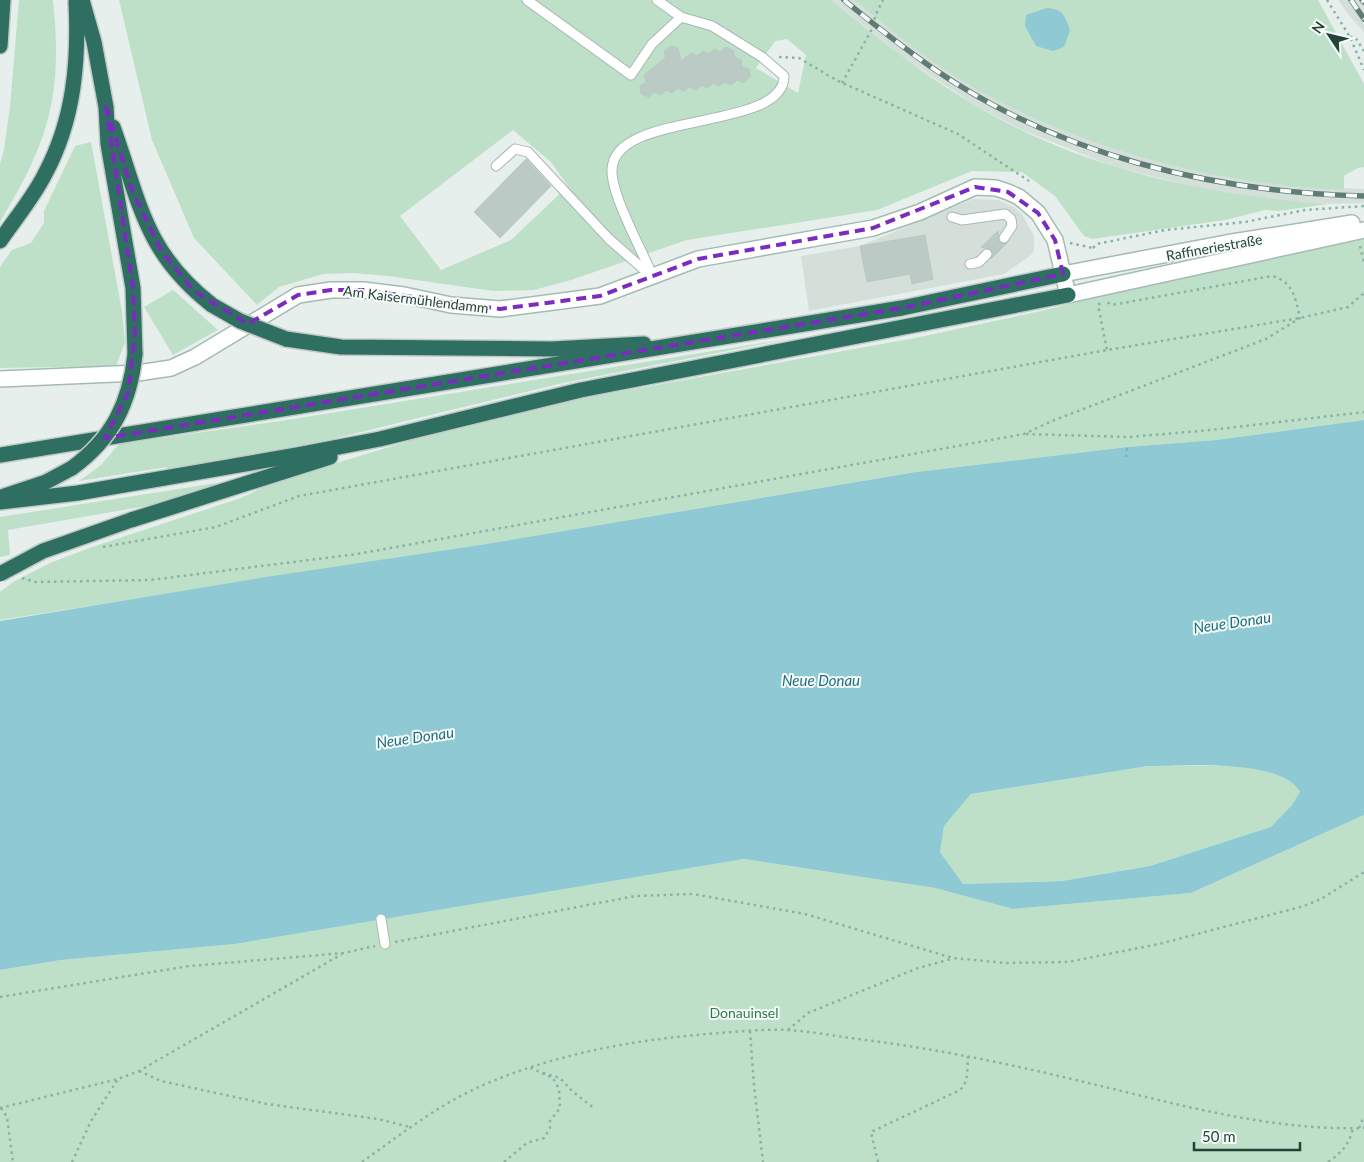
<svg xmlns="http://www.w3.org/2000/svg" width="1364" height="1162" viewBox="0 0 1364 1162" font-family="Lato,sans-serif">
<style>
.built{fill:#d4dfda}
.green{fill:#bfe0c8;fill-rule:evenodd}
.water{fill:#8ec9d4;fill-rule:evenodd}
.building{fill:#bbcac4;stroke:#b8c9c2}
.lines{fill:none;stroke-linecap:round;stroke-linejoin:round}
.lane-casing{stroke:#a8b8b2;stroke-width:11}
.secondary-casing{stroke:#a4bbb3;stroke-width:18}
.highway-casing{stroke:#c2cac8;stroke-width:18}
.path{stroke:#86b3a5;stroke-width:2.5;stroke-dasharray:2.5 4;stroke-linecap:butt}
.lane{stroke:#fff;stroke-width:9}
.secondary{stroke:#fff;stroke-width:15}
.highway{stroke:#2f6f62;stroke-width:15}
.rail-casing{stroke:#5f7d75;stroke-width:5.5}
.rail{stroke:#f7fbf9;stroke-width:4;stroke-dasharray:11;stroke-linecap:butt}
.highway-bridge-casing{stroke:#c2cac8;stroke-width:18;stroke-linecap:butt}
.highway-bridge{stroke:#2f6f62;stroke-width:15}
.marked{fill:none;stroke:#7b2cbf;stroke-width:4;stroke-dasharray:10 6;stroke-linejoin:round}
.labels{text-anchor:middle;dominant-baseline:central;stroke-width:4;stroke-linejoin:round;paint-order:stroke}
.street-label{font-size:14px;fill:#24423a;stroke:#f7fbf9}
.park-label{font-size:14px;fill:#2d7a4b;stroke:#f7fbf9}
.water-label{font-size:15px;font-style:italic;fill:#1c6f80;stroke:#f7fbf9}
</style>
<rect width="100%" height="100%" fill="#e6efeb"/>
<g class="built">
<path d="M831,0h23l25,21 345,156 56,8 84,4v14l-36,1 -46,-3 -84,-13 -86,-22 -92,-37 -42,-22 -71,-47z"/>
<path d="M1338,0h26v32l-12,-13z"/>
<path d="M973,199l25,1 16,7 8,7 12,22v14l-3,5 -27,19 -195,37 -8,-55 59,-10z"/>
</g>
<g class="green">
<path d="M19,0h34c10,96 -4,141 -53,222v-58l4,-14 6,-44z"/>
<path d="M119,0h712c47,38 95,77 147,107 107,63 228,88 350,97l-49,7 -14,-1 -40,10 -133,19 -8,-3 -29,-40 -33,-24 -50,-1 -95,39 -190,30 -116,40 -37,10 -41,1 -105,-15 -34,-3 -31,1 -44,13 -22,18 -63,-67 -42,-98zM787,39l19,16 -8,38 -42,-25 19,-27zM513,130l38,32 17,24 -57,54 -70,30 -41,-54z"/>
<path d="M854,0h464l46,84v83l-6,1 -14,8v14c-122,-5 -242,-36 -350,-91 -50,-26 -97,-63 -140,-99z"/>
<path d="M91,142l31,169 3,31 -9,24 -116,2v-101l12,-17 19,-7 13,-20v-12l31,-65z"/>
<path d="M1364,237v183l-148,20 -89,7 -211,25 -436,73 -480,75v-28l13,-10 37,-19 42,-16 149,-49 33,-16 135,-41 170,-42 336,-61 126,-27 217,-53z"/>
<path d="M173,290l45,40 -45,25 -29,-48z"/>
<path d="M794,338l-231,45 -268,65 -127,22 -1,-3 -88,14 22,-16 18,-21 168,-24z"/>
<path d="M223,482l-71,23 -144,25 2,25 -10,2v-40z"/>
<path d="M1148,766h88l43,7 17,12 4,7 -9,14 -19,21 -122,39 -88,15 -99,3 -23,-32 4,-26 27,-32z"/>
<path d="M1364,815v347h-1364v-192l61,-10 174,-16 509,-85 191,29 78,21 178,-16z"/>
</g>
<g class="water">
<path d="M1047,8c16,1 18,8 23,22l-6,17 -11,4 -17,-5 -11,-20 1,-11z"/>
<path d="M1364,420v395l-173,78 -178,16 -78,-21 -191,-29 -509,85 -174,16 -61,10v-349l266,-44 214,-32 436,-73 211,-25 89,-7zM1148,766c34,0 135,-8 152,26l-9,14 -20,21 -121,39 -88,15 -99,3 -23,-32 4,-26 27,-32z"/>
</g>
<g class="building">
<path d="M671,46l7,2 3,13 10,-8 6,3 6,-5 6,3 6,-5 5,3 6,-5 8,4v6l7,3 1,7 7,2 1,8 -7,6 -6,-3 -6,5 -6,-3 -6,4 -6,-3 -6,5 -5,-3 -6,5 -7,-3 -5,4 -6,-3 -6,5 -6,-3 -5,5 -7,-3 -5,5 -8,-3 -1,-8 6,-4 -2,-7 22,-18 -2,-6z"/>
<path d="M526,159l25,27 -51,52 -26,-26z"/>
<path d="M998,231l2,12 8,-1 -17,17 1,-9 -11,-3z"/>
<path d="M925,235l8,44 -21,5 -2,-10 -43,8 -7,-36z"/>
</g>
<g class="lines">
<defs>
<g id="lane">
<path d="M527,0l104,75 21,-31 29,-27"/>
<path d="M496,166l19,-17 13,3 81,87 40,35"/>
<path d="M952,217l10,3 43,-6 6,5 1,7 -8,12"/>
<path d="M970,264l9,-2 8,-8"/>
<path d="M653,277c-11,-27 -41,-80 -41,-106 -1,-62 172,-38 172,-95l-22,-19 -50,-31 -31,-9 -24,-17"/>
<path d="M381,919l4,25"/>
</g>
<g id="secondary">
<path d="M1063,274l163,-31 126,-20"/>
<path d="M0,379l138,-6 33,-5 24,-11 103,-62 33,-5h32l41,5 47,10 49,4 100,-13 98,-37 175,-31 47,-16 55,-25 21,1 12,4 11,5 19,16 17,27 13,55 296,-65"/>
</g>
<g id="highway">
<path d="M82,0l12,42 12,65 2,37 25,144 2,66"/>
<path d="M0,46l3,-46"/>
<path d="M113,127c27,75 31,125 99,178"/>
<path d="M0,241c15,-22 33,-43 45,-67 29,-54 34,-112 31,-172"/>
<path d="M286,339l55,8 211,2 92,-5"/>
<path d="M0,455l902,-147 161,-34"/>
<path d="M4,496l42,-14 26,-14"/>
<path d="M0,502l78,-9 219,-38 83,-16 201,-49 487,-95"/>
<path d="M131,520l199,-63"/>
</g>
</defs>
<use href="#lane" class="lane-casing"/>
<use href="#secondary" class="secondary-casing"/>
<use href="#highway" class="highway-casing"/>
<g class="path">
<path d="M1327,0l23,37 14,33"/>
<path d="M1350,37h5l9,14"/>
<path d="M779,57l20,1 39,23 120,53 71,47"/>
<path d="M842,83l30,-54 4,-15 7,-14"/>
<path d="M1070,243l23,5"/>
<path d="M1360,246l4,16"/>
<path d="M1093,248l4,-4 68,-14 80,-8 60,-12 59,-4"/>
<path d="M1100,303l-2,2 9,45"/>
<path d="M1026,434l103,3 82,-7 153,-18"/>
<path d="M1126,457l1,-10"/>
<path d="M103,547l113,-20 83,-31 808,-146 193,-32 48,-11 16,-14"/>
<path d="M22,578l14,4 114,-2 207,-26 667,-120 28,-13 214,-82 34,-21c-5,-20 -6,-36 -28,-42l-160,29 -7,-4"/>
<path d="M395,942l240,-46 58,-2 112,20 148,44 52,5 63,-1 91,-18 145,-38 17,-7 43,-27"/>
<path d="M0,997l189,-31 155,-13 31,-7"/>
<path d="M788,1030l20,-17 110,-45 33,-9"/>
<path d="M750,1031l4,54 9,77"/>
<path d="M139,1071l22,10 106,23 111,15 32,8"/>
<path d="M543,1073l17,5 12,13 23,18"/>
<path d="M0,1108l118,-29 21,-8 203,-117"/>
<path d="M1,1108l6,9 6,45"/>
<path d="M1359,1128l5,-12"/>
<path d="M72,1162l19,-41 27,-42"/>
<path d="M362,1162c38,-27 76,-57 119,-76 76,-33 156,-47 239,-53 22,-2 45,-4 67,-3 21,1 42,5 63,8 76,9 151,24 226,42 94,22 190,51 288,48"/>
<path d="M504,1162l23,-19 17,-5 6,-10v-7l10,-13 -1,-19 -6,-11 -24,-11"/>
<path d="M878,1162l-7,-30 89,-42c9,-8 7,-22 8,-34"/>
<path d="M1328,1162c14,-10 21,-17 25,-34"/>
</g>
<use href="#lane" class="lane"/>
<use href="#secondary" class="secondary"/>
<use href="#highway" class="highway"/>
<defs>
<g id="rail">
<path d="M844,0c28,23 57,46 87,67 127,88 280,125 433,129"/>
<path d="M1351,0l13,19"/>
<path d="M1362,0l2,2"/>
</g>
</defs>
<use href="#rail" class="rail-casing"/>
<use href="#rail" class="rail"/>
<defs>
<g id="highway-bridge">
<path d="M212,305l28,16 46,18"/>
<path d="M72,468c40,-29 58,-65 63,-114"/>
<path d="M0,574l43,-23 88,-31"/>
</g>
</defs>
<use href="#highway-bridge" class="highway-bridge-casing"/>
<use href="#highway-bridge" class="highway-bridge"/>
</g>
<path class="marked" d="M106,107l26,83 30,62 32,39 54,33 50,-29 33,-5h32l137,19 100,-13 98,-37 175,-31 102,-41 33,5 30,21 17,27 8,34 -161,34 -797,130 23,-45 7,-58 -2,-47z"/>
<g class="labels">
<g class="street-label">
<text transform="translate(1214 247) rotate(-10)">Raffineriestraße</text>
<text transform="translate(416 299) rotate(7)">Am Kaisermühlendamm</text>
</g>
<g class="park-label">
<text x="744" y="1012">Donauinsel</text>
</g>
<g class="water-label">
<text transform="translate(1232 622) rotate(-8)">Neue Donau</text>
<text x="821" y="680">Neue Donau</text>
<text transform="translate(415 737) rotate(-8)">Neue Donau</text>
</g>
</g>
<g transform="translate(1329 35) rotate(305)" stroke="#f7fbf9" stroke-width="4" paint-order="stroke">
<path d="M0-4L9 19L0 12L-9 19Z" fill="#24423a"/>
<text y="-8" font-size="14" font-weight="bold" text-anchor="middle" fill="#24423a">N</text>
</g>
<path d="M1194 1142v8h106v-8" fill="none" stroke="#24423a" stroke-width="2.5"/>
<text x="1202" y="1142" font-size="15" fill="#24423a" stroke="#f7fbf9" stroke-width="4" paint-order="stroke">50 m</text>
</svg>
